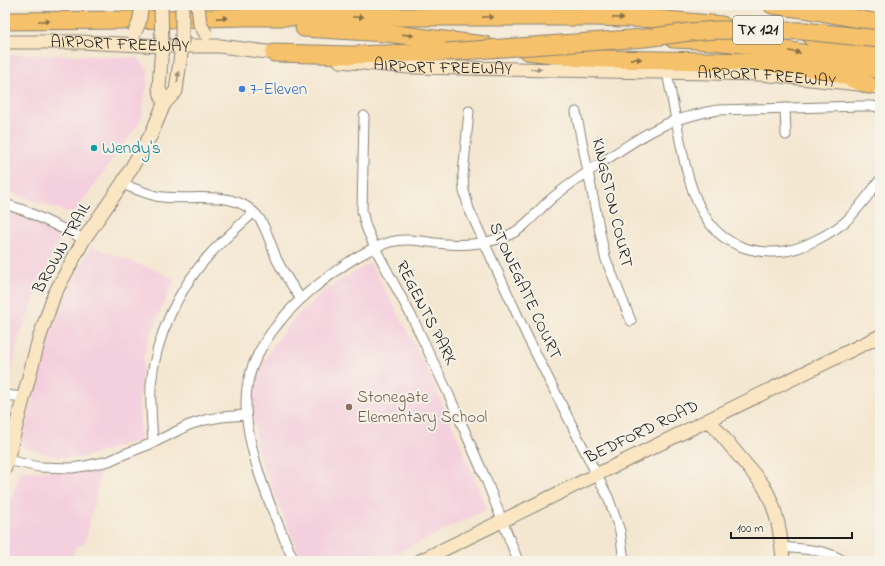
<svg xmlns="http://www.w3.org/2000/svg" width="885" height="566" viewBox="0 0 885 566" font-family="'Indie Flower',sans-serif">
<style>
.built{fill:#f4cfdd}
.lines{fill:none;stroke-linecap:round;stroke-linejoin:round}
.street-casing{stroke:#888276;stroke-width:11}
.secondary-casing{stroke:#888276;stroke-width:15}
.highway-casing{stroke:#888276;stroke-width:19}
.street{stroke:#fff;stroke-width:9}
.secondary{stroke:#fbe6c4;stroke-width:13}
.highway{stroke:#f5c16b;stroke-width:17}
.secondary-bridge-casing{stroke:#888276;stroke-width:15;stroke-linecap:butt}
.highway-bridge-casing{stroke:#888276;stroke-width:19;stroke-linecap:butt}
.secondary-bridge{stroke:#fbe6c4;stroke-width:13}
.highway-bridge{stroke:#f5c16b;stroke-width:17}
.oneway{fill:#886e44}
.oneway2{fill:#978b78}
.shop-dot{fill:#3f7fe0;stroke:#f7f3e8;stroke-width:1.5}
.culture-dot{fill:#0f9aa8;stroke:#f7f3e8;stroke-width:1.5}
.education-dot{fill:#8d6e63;stroke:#f7f3e8;stroke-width:1.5}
.labels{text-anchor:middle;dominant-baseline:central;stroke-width:4;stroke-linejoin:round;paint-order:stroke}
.shield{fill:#f7f3e8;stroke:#5e5c59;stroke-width:1}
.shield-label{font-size:16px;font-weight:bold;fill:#1c1c1c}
.street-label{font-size:17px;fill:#1c1c1c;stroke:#f7f3e8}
.shop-label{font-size:17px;fill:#366cbe;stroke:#f7f3e8;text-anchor:start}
.culture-label{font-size:17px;fill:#0d838f;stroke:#f7f3e8;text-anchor:start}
.education-label{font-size:17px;fill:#785e54;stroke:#f7f3e8;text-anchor:start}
</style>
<rect width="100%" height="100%" fill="#f7f3e8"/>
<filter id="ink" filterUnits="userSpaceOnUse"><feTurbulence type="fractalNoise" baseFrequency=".025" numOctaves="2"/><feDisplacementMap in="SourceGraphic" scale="8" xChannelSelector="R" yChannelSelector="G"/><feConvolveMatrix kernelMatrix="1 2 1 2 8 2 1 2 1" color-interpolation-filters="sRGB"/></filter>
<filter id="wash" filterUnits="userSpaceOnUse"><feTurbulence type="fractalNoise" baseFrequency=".012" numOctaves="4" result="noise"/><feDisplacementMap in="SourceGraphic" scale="16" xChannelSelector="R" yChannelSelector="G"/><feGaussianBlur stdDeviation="0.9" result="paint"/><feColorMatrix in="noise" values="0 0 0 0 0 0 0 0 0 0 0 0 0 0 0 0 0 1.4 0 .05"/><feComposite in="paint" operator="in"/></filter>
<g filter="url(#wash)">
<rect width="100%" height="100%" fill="#f4e7d1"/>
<g class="built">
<path d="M5,54l66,1 66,3 12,13 -8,49 -66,92h-8l-62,-21z"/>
<path d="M5,212l19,6 38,18 -12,24 -30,75 -12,48 -3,-1z"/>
<path d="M91,246l84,32 -26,60 -5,18 -5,45 2,39 -60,18 -22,-1 -38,-10 18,-76 12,-42 16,-37z"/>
<path d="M370,263l29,52 31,61 29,65 28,68 -106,52h-79l-33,-80 -11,-30 -4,-29 -1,-29 7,-24 13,-23 20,-27 32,-29z"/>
<path d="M19,471l82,1 -16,71 -9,4 -4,14h-67v-34z"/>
</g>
</g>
<g filter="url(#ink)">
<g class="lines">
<defs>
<g id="street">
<path d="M785,108l1,27"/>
<path d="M880,108l-7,-2h-13l-141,4 -13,2 -30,8c7,34 12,72 32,101 17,25 48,34 77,30 18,-2 46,-18 60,-29 13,-12 24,-28 35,-42"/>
<path d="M469,111l-6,64 1,16 5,18 58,127 81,161 12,34 4,30"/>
<path d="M576,112l29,145 26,64"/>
<path d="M364,116l-2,95 4,16 9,21 38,71 36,76 38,87 31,79"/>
<path d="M122,184c11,4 23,9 34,12 34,7 82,-11 105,25 7,12 11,27 16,39 7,14 15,26 24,39"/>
<path d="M5,204l21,7 58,28"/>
<path d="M5,395l18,2"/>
<path d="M153,443c-1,-20 -3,-39 -2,-58 4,-47 28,-98 60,-132 13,-14 28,-27 42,-40"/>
<path d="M7,460l32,7 33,1 13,-2 24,-5 13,-6 31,-12 36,-18 16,-5 16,-3 25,-2"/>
<path d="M782,547c19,2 45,2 61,14"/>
<path d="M294,561c-21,-47 -57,-128 -46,-179 7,-35 36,-69 62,-91 24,-19 50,-40 80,-49 19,-5 38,1 57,2 20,2 45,-1 64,-10 15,-7 27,-24 40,-35 14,-12 29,-21 44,-32 26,-17 52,-36 81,-47l-9,-48"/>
</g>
<g id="secondary">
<path id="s1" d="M5,42h74l83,4h58l63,8"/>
<path d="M162,46l-3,42 5,16"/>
<path id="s2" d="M340,61l69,6 351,7 109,11 11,3"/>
<path d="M709,420l54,65c14,23 18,49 20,76"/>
<path d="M5,468l34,-129 15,-44 30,-56 38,-55 21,-36 8,-13 13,-31 12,-13 6,-45"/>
<path d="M420,561l460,-225"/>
</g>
<g id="highway">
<path d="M772,5l32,4 76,14"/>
<path d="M5,21l122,-1 119,-3h348l61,2 67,6"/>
<path d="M304,28l82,5 99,12"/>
<path d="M812,38l68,15"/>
<path d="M673,39c70,2 140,14 207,31"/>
<path d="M527,51l56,7 25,1 152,3 46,5 34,7 29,11"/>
<path d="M274,53l78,2 94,-3"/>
</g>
</defs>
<use href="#street" class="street-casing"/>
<use href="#secondary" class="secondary-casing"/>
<use href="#highway" class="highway-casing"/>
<use href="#street" class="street"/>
<use href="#secondary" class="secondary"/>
<use href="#highway" class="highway"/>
<defs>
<g id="secondary-bridge">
<path d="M161,5l1,41"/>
<path d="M182,5v41"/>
<path d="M198,5l2,19 6,10"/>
<path d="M134,34l5,-11 3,-18"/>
</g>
<path id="highway-bridge" d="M446,52l199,-14 45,-6 27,-2 87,1 76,8"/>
</defs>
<use href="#secondary-bridge" class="secondary-bridge-casing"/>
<use href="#highway-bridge" class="highway-bridge-casing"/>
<use href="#secondary-bridge" class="secondary-bridge"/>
<use href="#highway-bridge" class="highway-bridge"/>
</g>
<defs><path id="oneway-solid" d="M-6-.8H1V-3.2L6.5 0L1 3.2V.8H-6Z"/></defs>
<g class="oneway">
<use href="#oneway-solid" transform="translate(358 17)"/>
<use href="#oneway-solid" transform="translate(488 17)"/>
<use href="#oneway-solid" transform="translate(222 18) rotate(-1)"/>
<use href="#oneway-solid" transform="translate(618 18) rotate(2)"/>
<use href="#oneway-solid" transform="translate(44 21)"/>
<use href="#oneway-solid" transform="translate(408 35) rotate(7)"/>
<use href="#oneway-solid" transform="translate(795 52) rotate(10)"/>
<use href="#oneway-solid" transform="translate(636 59) rotate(1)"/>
</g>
<g class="oneway2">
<use href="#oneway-solid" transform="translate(536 69) rotate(1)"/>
<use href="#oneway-solid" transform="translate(178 77) rotate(-82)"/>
</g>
</g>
<circle class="shop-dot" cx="242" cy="89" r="4"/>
<circle class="culture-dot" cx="94" cy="148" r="4"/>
<circle class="education-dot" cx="349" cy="407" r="4"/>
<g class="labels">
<rect class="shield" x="733" y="16" width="50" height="28" rx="3"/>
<g class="shield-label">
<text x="758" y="30">TX 121</text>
</g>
<g class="street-label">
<text stroke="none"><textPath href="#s1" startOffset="115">AIRPORT FREEWAY</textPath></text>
<text stroke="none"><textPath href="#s2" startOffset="103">AIRPORT FREEWAY</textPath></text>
<text stroke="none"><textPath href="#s2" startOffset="427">AIRPORT FREEWAY</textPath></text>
<text transform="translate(612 203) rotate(77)">KINGSTON COURT</text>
<text transform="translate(62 248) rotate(-61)">BROWN TRAIL</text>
<text transform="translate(525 291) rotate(65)">STONEGATE COURT</text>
<text transform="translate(426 313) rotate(63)">REGENTS PARK</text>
<text transform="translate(642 432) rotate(-26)">BEDFORD ROAD</text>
</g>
<g class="shop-label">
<text x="250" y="89">7-Eleven</text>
</g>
<g class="culture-label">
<text x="102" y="148">Wendy's</text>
</g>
<g class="education-label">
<text x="357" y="397">Stonegate<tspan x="357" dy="20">Elementary School</tspan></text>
</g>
</g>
<rect width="885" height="566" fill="none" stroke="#f7f3e8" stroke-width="20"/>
<path d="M731 532v6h121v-6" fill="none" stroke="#1c1c1c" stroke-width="2"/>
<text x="737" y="532" font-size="12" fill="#1c1c1c" stroke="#f7f3e8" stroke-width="3" paint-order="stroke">100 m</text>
</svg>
